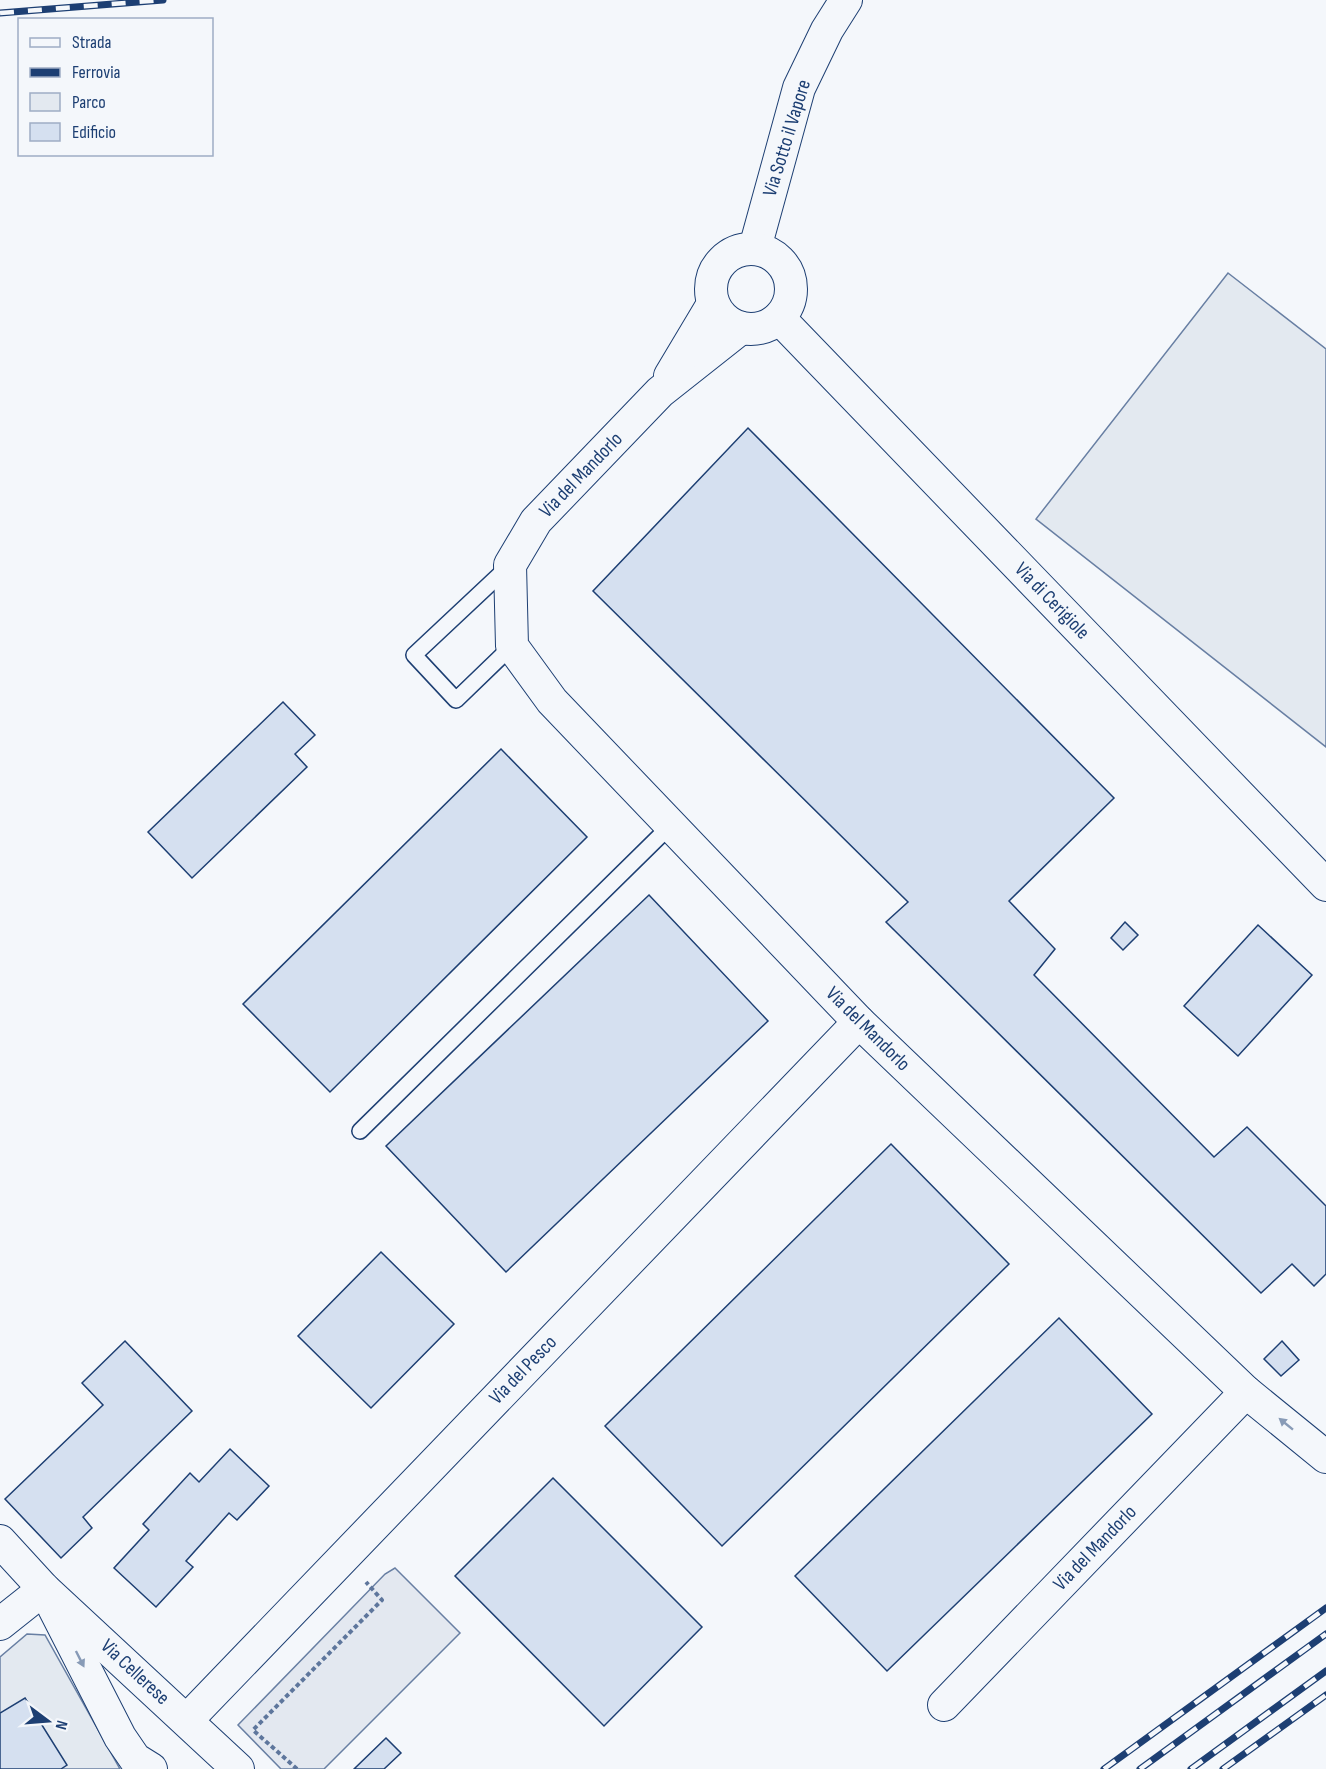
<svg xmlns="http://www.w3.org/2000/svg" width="1326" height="1769" viewBox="0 0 1326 1769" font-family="'Sofia Sans Condensed',sans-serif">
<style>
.green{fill:#e3e9f0;stroke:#687fa3;stroke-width:1.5}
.parking{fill:#e3e8f0;stroke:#687fa3;stroke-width:1.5}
.building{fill:#d5e0f0;stroke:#1d3f73;stroke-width:1.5}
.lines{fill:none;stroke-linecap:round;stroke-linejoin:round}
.lane-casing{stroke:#1d3f73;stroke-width:18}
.street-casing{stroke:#1d3f73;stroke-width:34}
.path{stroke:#5e769c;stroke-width:4;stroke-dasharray:4.5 3;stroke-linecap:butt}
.lane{stroke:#f4f7fb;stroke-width:15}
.street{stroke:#f4f7fb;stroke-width:32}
.rail-casing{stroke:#1d3f73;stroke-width:7}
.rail{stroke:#f4f7fb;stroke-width:4.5;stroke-dasharray:14;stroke-linecap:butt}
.oneway{fill:#889bb7}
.labels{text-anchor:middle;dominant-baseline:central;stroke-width:4.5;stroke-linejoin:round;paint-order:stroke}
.street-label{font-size:20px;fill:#1d3f73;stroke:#f4f7fb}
</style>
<rect width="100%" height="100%" fill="#f4f7fb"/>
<g class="green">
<path d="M1228,273l98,76v398l-290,-228z"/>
<path d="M27,1634l18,1 75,134h-120v-112z"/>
</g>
<path class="parking" d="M395,1568l65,65 -136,136h-43l-43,-44 147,-151z"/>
<g class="building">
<path d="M748,428l366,370 -105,103 46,48 -21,26 180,182 33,-30 79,79v68l-12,12 -22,-22 -31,29 -375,-371 22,-20 -315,-311z"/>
<path d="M283,702l32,33 -20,19 12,13 -115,111 -44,-46z"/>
<path d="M501,749l86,88 -257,255 -87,-88z"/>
<path d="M649,895l119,126 -262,251 -120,-126z"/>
<path d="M1125,922l13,13 -15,15 -12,-12z"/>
<path d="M1258,925l54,50 -74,81 -54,-50z"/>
<path d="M891,1144l118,120 -287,282 -117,-120z"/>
<path d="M381,1252l73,72 -83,84 -73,-72z"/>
<path d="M1059,1318l93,96 -265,257 -92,-95z"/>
<path d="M125,1341l67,70 -109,106 9,11 -31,30 -56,-59 98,-94 -21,-22z"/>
<path d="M1282,1341l17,19 -18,16 -17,-17z"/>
<path d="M230,1449l39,37 -32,34 -8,-7 -43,48 7,6 -37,40 -42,-39 35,-38 -6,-6 47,-51 9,9z"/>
<path d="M553,1478l149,149 -98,99 -149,-150z"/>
<path d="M25,1698l42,67 -6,4h-61v-56z"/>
<path d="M386,1738l15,15 -17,16h-30z"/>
</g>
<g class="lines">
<defs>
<g id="lane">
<path d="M510,565l-96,90 42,45 56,-54"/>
<path d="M360,1131l311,-306"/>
</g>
<g id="street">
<path d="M755,248l44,-160 28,-58 19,-30"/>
<circle cx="751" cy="289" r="40"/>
<path d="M779,318l547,567"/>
<path d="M741,328l-81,64 -124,129 -26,44 2,81 40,55 307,321 387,370 80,65"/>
<path d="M670,376l43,-72"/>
<path d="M0,1541l44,48 194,180"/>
<path d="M54,1608l66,129 15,22 16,10"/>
<path d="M0,1624l44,-35"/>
<path d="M944,1705l302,-313"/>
<path d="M187,1720l672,-698"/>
</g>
</defs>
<use href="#lane" class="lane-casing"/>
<use href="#street" class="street-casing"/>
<g class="path">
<path d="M702,274l1,-4 21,-18"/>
<path d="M297,1769l-44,-39 129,-130 -16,-18"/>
</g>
<use href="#lane" class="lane"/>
<use href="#street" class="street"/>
<defs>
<g id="rail">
<path d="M0,13l163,-13"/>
<path d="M1104,1769l222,-161"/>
<path d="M1140,1769l186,-135"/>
<path d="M1191,1769l135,-98"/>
<path d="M1223,1769l103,-74"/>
</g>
</defs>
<use href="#rail" class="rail-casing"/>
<use href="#rail" class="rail"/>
</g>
<defs><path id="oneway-solid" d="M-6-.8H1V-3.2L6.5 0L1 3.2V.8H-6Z" transform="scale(1.5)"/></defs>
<g class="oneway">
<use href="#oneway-solid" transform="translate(1286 1424) rotate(-141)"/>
<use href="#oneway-solid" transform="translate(80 1659) rotate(63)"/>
</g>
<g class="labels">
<g class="street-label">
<text transform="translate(787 138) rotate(-73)">Via Sotto il Vapore</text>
<text transform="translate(581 475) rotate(-46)">Via del Mandorlo</text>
<text transform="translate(1052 601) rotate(46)">Via di Cerigiole</text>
<text transform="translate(868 1029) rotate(45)">Via del Mandorlo</text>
<text transform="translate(523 1370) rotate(-46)">Via del Pesco</text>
<text transform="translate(1095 1548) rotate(-46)">Via del Mandorlo</text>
<text transform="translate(135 1672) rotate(43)">Via Cellerese</text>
</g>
</g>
<rect x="18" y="18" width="195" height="138" fill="#f4f7fb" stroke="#9eadc5" stroke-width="1.5"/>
<rect x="30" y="38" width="30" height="9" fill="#f4f7fb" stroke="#9eadc5" stroke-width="1.5"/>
<text x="72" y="48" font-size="18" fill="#1d3f73">Strada</text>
<rect x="30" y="68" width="30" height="9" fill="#1d3f73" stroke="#9eadc5" stroke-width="1.5"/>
<text x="72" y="78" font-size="18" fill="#1d3f73">Ferrovia</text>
<rect x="30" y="93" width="30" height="18" fill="#e3e9f0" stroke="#9eadc5" stroke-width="1.5"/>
<text x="72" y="108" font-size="18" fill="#1d3f73">Parco</text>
<rect x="30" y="123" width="30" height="18" fill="#d5e0f0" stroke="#9eadc5" stroke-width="1.5"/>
<text x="72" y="138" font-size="18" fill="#1d3f73">Edificio</text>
<g transform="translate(48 1721) rotate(106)" stroke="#f4f7fb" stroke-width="4.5" paint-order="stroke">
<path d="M0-4.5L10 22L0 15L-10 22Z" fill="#1d3f73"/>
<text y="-9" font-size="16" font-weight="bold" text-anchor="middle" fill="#1d3f73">N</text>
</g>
</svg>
